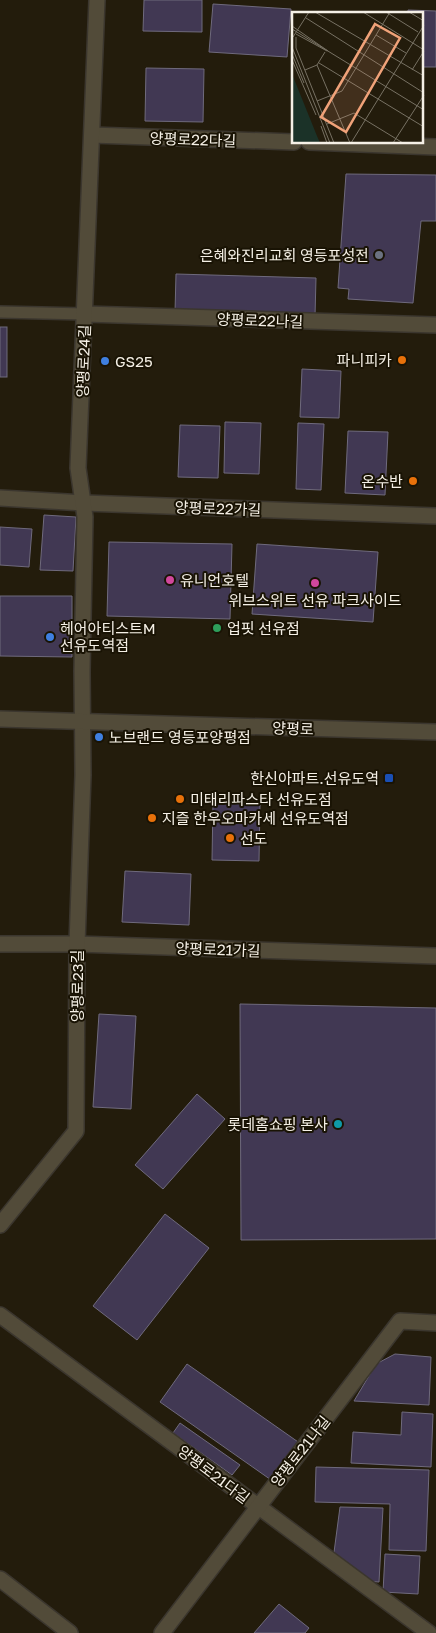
<svg xmlns="http://www.w3.org/2000/svg" width="436" height="1633" viewBox="0 0 436 1633" font-family="'Golos Text','Noto Sans KR',sans-serif">
<style>
.building{fill:#413853;stroke:#6f6a7d}
.lines{fill:none;stroke-linecap:round;stroke-linejoin:round}
.lane-casing{stroke:#3b362e;stroke-width:14}
.street-casing{stroke:#3b362e;stroke-width:18}
.secondary-casing{stroke:#3b362e;stroke-width:18}
.lane{stroke:#524b39;stroke-width:11}
.street{stroke:#524b39;stroke-width:15}
.secondary{stroke:#524b39;stroke-width:15}
.worship-dot{fill:#6b7280;stroke:#191304;stroke-width:2}
.food-dot{fill:#e8710a;stroke:#191304;stroke-width:2}
.shop-dot{fill:#3f7fe0;stroke:#191304;stroke-width:2}
.hotel-dot{fill:#d1479c;stroke:#191304;stroke-width:2}
.leisure-dot{fill:#2e9e5b;stroke:#191304;stroke-width:2}
.transit-dot{fill:#1a4fb4;stroke:#191304;stroke-width:2}
.culture-dot{fill:#0f9aa8;stroke:#191304;stroke-width:2}
.labels{text-anchor:middle;dominant-baseline:central;stroke-width:4;stroke-linejoin:round;paint-order:stroke}
.street-label{font-size:15px;fill:#f5f0e6;stroke:#191304}
.poi-label{font-size:15px;fill:#f5f0e6;stroke:#191304;text-anchor:start}
.inset-road{fill:none;stroke:#777163;stroke-width:1}
.view{fill:#f0a279;fill-opacity:0.15;stroke:#f0a279;stroke-width:2.5}
.inset-edge{fill:none;stroke:#f5f0e6;stroke-width:2.5}
</style>
<rect width="100%" height="100%" fill="#231c0c"/>
<g class="building">
<path d="M144,0h58v32l-59,-1z"/>
<path d="M213,4l78,5 -4,48 -78,-5z"/>
<path d="M408,10l28,1v56h-14v-53h-14z"/>
<path d="M146,68l58,1 -1,53 -58,-1z"/>
<path d="M346,174l90,1v46h-15l-8,82 -65,-4 1,-10 -11,-1z"/>
<path d="M176,274l140,4 -1,38 -140,-4z"/>
<rect x="0" y="327" width="7" height="50"/>
<path d="M302,369l39,2 -2,47 -39,-1z"/>
<path d="M225,422l36,1 -2,51 -35,-1z"/>
<path d="M298,423l26,1 -3,66 -25,-1z"/>
<path d="M180,425l40,1 -2,52 -40,-1z"/>
<path d="M348,431l40,1 -3,63 -40,-2z"/>
<path d="M44,515l32,2 -3,54 -33,-1z"/>
<path d="M0,527l32,2 -3,38 -29,-2z"/>
<path d="M109,542l123,2 -2,75 -123,-3z"/>
<path d="M257,544l121,8 -5,70 -121,-8z"/>
<path d="M0,596h72v61l-72,-1z"/>
<path d="M213,802l47,1 -1,58 -47,-1z"/>
<path d="M125,871l66,3 -2,51 -67,-3z"/>
<path d="M240,1004l196,4v231l-195,1z"/>
<path d="M99,1014l37,2 -5,93 -38,-2z"/>
<path d="M197,1094l28,25 -62,70 -28,-24z"/>
<path d="M165,1214l44,34 -72,92 -44,-34z"/>
<path d="M395,1354l36,3 -2,48 -75,-4 22,-37z"/>
<path d="M187,1364l114,80 -27,38 -114,-80z"/>
<path d="M402,1412l31,2 -2,53 -80,-4 2,-31 48,3z"/>
<path d="M180,1423l60,42 -8,10 -59,-42z"/>
<path d="M316,1467l113,3 -3,81 -37,-1 1,-46 -75,-2z"/>
<path d="M340,1507l43,1 -4,74 -17,-1 -29,-21z"/>
<path d="M385,1554l35,2 -2,38 -35,-2z"/>
<path d="M279,1604l30,24 -4,5h-51z"/>
</g>
<g class="lines">
<defs>
<path id="lane" d="M0,312l85,2"/>
<g id="street">
<path d="M92,135l202,7"/>
<path d="M309,142l127,5"/>
<path d="M85,314l351,11"/>
<path d="M0,498l84,5 352,13"/>
<path d="M0,944h77l359,12"/>
<path d="M0,1225l76,-94 1,-187 6,-169 -1,-104 3,-154 -7,-49 19,-468"/>
<path d="M0,1315l429,318"/>
<path d="M0,1579l70,54"/>
<path d="M162,1633l238,-312 36,2"/>
</g>
<path id="secondary" d="M0,719l436,13"/>
</defs>
<use href="#lane" class="lane-casing"/>
<use href="#street" class="street-casing"/>
<use href="#secondary" class="secondary-casing"/>
<use href="#lane" class="lane"/>
<use href="#street" class="street"/>
<use href="#secondary" class="secondary"/>
</g>
<circle class="worship-dot" cx="379" cy="255" r="5"/>
<g class="food-dot">
<circle cx="402" cy="360" r="5"/>
<circle cx="413" cy="481" r="5"/>
<circle cx="180" cy="799" r="5"/>
<circle cx="152" cy="818" r="5"/>
<circle cx="230" cy="838" r="5"/>
</g>
<g class="shop-dot">
<circle cx="105" cy="361" r="5"/>
<circle cx="50" cy="637" r="5"/>
<circle cx="99" cy="737" r="5"/>
</g>
<g class="hotel-dot">
<circle cx="170" cy="580" r="5"/>
<circle cx="315" cy="583" r="5"/>
</g>
<circle class="leisure-dot" cx="217" cy="628" r="5"/>
<rect class="transit-dot" x="384" y="773" width="10" height="10" rx="2.5"/>
<circle class="culture-dot" cx="338" cy="1124" r="5"/>
<g class="labels">
<g class="street-label">
<text transform="translate(193 139) rotate(2)">양평로22다길</text>
<text transform="translate(260 320) rotate(2)">양평로22나길</text>
<text transform="translate(83 361) rotate(-88)">양평로24길</text>
<text transform="translate(218 508) rotate(2)">양평로22가길</text>
<text transform="translate(293 728) rotate(2)">양평로</text>
<text transform="translate(218 949) rotate(2)">양평로21가길</text>
<text transform="translate(77 986) rotate(-90)">양평로23길</text>
<text transform="translate(300 1451) rotate(-52)">양평로21나길</text>
<text transform="translate(214 1474) rotate(37)">양평로21다길</text>
</g>
<g class="poi-label">
<text x="369" y="255" text-anchor="end">은혜와진리교회 영등포성전</text>
<text x="392" y="360" text-anchor="end">파니피카</text>
<text x="115" y="361">GS25</text>
<text x="403" y="481" text-anchor="end">온수반</text>
<text x="180" y="580">유니언호텔</text>
<text x="315" y="600" text-anchor="middle">위브스위트 선유 파크사이드</text>
<text x="60" y="628">헤어아티스트M<tspan x="60" dy="17">선유도역점</tspan></text>
<text x="227" y="628">업핏 선유점</text>
<text x="109" y="737">노브랜드 영등포양평점</text>
<text x="379" y="778" text-anchor="end">한신아파트.선유도역</text>
<text x="190" y="799">미태리파스타 선유도점</text>
<text x="162" y="818">지즐 한우오마카세 선유도역점</text>
<text x="240" y="838">선도</text>
<text x="328" y="1124" text-anchor="end">롯데홈쇼핑 본사</text>
</g>
</g>
<g transform="translate(292 12)">
<rect width="131" height="131" fill="#231c0c"/>
<path d="M0,62l25,62 3,7h-28z" fill="#1b3228"/>
<path class="inset-road" d="M23,0l109,64M71,0l61,38M94,0l32,20M117,0l15,9M14,6l118,75M0,14l36,25M0,17l132,81M4,22l31,17M84,23l30,18M1,25l16,-25M4,25v11l38,95M0,35l38,96M0,42l12,29M0,48l24,55M27,51l105,64M25,53l33,78M13,58l12,-5 8,-13M120,58l12,-19M25,89l25,-10 48,-79M35,112l27,-11 49,30M29,114l6,17M59,131l73,-118M101,131l31,-48"/>
<path class="view" d="M83,12l25,14 -54,94 -25,-15z"/>
<rect width="131" height="131" class="inset-edge"/>
</g>
</svg>
